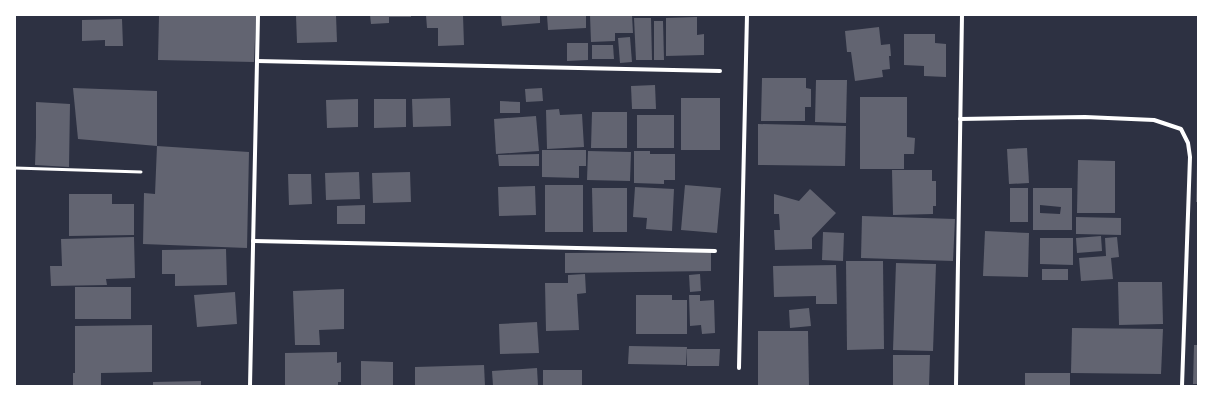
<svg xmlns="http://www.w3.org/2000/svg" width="1213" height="401" viewBox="0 0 1213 401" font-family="'Noto Sans',sans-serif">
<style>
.building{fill:#626471;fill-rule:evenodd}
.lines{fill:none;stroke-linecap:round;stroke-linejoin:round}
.service{stroke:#fff;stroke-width:3}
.minor{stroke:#fff;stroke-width:4}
</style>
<rect width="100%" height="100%" fill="#2d3142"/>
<g class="building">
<path d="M159,15h97l-2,47 -96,-2z"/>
<path d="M296,15h40l1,27 -40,1z"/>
<path d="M370,15h41v2h-22v6l-18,1z"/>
<path d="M426,15h37l1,30 -26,1v-18h-11z"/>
<path d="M501,15h39v8l-38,3z"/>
<path d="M547,15h39v13l-38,2z"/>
<path d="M590,15h42l1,18h-18v8l-24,1z"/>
<path d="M697,17v18l7,-1v21l-38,1v-38z"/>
<path d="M634,18h17l1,42h-16z"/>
<path d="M122,19l1,27h-18v-6l-23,1v-21z"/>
<path d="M654,21h9l1,39h-10z"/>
<path d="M879,27l2,18 9,-1 1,12h-2l1,13 -8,1 1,7 -28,4 -4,-29h-4l-2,-21z"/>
<path d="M904,34h31v9l11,1v33l-22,-1v-10l-20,-1z"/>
<path d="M630,37l2,25 -12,1 -2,-25z"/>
<path d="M567,43h21v17l-21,1z"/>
<path d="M592,45h21l1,14h-22z"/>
<path d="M762,78h44v10l5,1v18h-6v14h-44z"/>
<path d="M816,80h31l-1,43 -31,-1z"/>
<path d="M655,85l1,24h-24l-1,-23z"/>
<path d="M73,88l84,3v55l-79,-7z"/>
<path d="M542,88l1,13 -17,1 -1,-13z"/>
<path d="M860,97h47v40l8,1 -1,16h-10v15h-44z"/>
<path d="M450,98l1,28 -38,1 -1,-28z"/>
<rect x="681" y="98" width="39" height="52"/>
<path d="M358,99v28l-31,1 -1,-28z"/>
<path d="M374,99h32v28l-32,1z"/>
<path d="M500,101l20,1v11h-20z"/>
<path d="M36,102l34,2 -1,63 -34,-2 1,-28z"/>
<path d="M559,109l1,6 22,-1 2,33 -37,2 -1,-39z"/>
<path d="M592,112h35v36h-36z"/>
<rect x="637" y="115" width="37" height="33"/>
<path d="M536,116l3,35 -43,3 -2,-35z"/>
<path d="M758,124l88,2 -1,40 -87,-1z"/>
<path d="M157,146l92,6 -2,96 -104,-4 1,-51 11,1z"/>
<path d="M1027,148l2,35 -20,1 -2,-35z"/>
<path d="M542,150h44v16h-7v12l-37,-1z"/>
<path d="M588,151l43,1 -1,29 -43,-1z"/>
<path d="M634,151h16v3h25v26h-11v4l-30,-1z"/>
<path d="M539,154v12h-40l-1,-11z"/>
<path d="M1078,160l37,1v52h-38z"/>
<path d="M1197,163h1v39h-2z"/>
<path d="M892,170h40v11h4v25h-3v8l-40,1z"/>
<path d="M359,172l1,27 -34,1 -1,-27z"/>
<path d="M410,172l1,30 -38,1 -1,-30z"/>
<path d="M288,174h23l1,30 -23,1z"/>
<rect x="545" y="185" width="38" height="47"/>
<path d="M685,185l36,3 -4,45 -36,-3z"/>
<path d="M535,186l1,29 -37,1 -1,-29z"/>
<path d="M635,187l39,2 -2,42 -26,-2 1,-11 -14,-1z"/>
<path d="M592,188h35v44h-34z"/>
<rect x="1010" y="188" width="18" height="34"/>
<path d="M1033,188h39v42h-39zM1040,205l21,2 -1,7 -20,-1z"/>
<path d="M810,189l26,24 -24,25v11l-37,1 -1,-20h6l-1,-16h-5v-20l25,7z"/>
<path d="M69,194h43v10h22v31l-65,1z"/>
<path d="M365,205v19h-28v-18z"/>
<path d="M862,216l93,3 -2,42 -92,-3z"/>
<path d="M1076,217l45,1v17l-45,-1z"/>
<path d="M985,231l44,2 -1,44 -45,-1z"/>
<path d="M823,232l21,1 -1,28 -21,-1z"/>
<path d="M1101,236l1,15 -25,2 -1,-15z"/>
<path d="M134,237l1,41 -29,1 1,6 -56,1 -1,-20h12l-1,-27z"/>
<path d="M1117,237l2,20 -8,1 2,21 -32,2 -2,-23 27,-2 -1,-18z"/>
<path d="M1040,238h33v27l-33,-1z"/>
<path d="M226,249l1,36 -52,1v-12h-13v-24z"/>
<path d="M711,252v19l-146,2v-20z"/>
<path d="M846,261h37l1,88 -37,1z"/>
<path d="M896,263l40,1 -3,87 -40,-1z"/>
<path d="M836,265l1,39h-21v-8l-42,1 -1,-31z"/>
<rect x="1042" y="269" width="26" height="11"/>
<path d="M585,274l1,19 -9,1 2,36 -33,1 -1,-48h23v-8z"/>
<path d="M700,274l1,17 -11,1 -1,-17z"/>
<path d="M1118,282h44l1,42 -44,1z"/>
<rect x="75" y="287" width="56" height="32"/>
<path d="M344,289v40l-25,1 1,15h-25l-2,-54z"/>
<path d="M235,292l2,32 -40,3 -3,-32z"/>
<path d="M636,295h36v5h15v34h-51z"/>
<path d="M689,295h11v6l14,-1 1,33 -13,1 -1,-9 -11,1z"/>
<path d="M809,308l2,18 -21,2 -1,-18z"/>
<path d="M537,322l2,31 -39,1 -1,-30z"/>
<path d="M152,325v47l-51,1v13h-28v-13h2v-47z"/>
<path d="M1072,328l91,1 -2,45 -90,-1z"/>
<path d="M758,331h50l1,55h-51z"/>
<path d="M1194,345h4v39h-5z"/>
<path d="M629,346l58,1 -1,18 -58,-1z"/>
<path d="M687,349h33l-1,17h-32z"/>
<path d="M337,352v11l4,-1v20h-3v4h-53v-33z"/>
<path d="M893,355h37l-1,31h-36z"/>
<path d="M361,361l32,1v24h-32z"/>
<path d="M484,365l1,21h-70v-19z"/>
<path d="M537,368l1,18h-45l-1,-15z"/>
<rect x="543" y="370" width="39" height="16"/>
<rect x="1025" y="373" width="45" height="13"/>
<path d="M201,381v5h-48v-4z"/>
</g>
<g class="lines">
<path class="service" d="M15,168l126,4"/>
<g class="minor">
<path d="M257,61l463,10"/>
<path d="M960,119l125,-2 69,3 27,9 7,14 2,14 -8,229"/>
<path d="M253,241l462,10"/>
<path d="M739,368l8,-353"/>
<path d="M250,386l8,-371"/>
<path d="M956,386l6,-371"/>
</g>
</g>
<rect width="1213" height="401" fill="none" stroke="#ffffff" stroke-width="32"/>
</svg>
